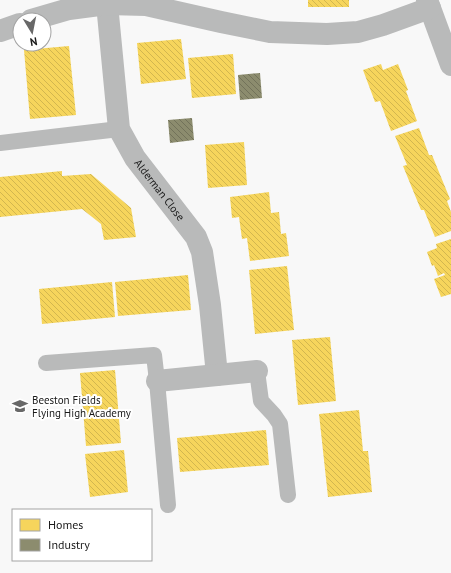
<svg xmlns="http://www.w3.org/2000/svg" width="451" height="573" viewBox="0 0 451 573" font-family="'PT Sans',sans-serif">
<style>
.homes{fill:url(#homes-back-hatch)}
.industry{fill:url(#industry-back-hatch)}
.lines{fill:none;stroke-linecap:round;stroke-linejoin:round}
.lane{stroke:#b9baba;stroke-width:16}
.street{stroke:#b9baba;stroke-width:22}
.labels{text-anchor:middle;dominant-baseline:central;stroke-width:4;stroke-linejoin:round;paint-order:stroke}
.street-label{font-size:11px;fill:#1a1a1a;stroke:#fff}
.poi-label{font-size:11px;fill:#1a1a1a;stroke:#fff;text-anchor:start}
</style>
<defs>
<pattern id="homes-back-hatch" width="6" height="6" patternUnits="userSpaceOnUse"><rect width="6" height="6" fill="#f6d55c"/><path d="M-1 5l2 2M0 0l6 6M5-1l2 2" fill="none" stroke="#d2b64f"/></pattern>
<pattern id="industry-back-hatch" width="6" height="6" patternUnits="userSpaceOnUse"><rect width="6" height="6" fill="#8c8c6e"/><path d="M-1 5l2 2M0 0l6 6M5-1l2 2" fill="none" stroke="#72725a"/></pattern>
</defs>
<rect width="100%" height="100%" fill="#f8f8f8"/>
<g class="homes">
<rect x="308" y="0" width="41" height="7"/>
<path d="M181,39l5,40 -45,5 -4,-41z"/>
<path d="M69,46l7,69 -46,4 -6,-69z"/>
<path d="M233,54l3,40 -44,4 -4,-40z"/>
<path d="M381,64l2,6 15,-6 10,26 -2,1 11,30 -26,10 -11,-30 -5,1 -12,-32z"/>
<path d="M419,128l10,27h3l18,44 -3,2 4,11v19l-16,6 -11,-27h-3l-18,-44 4,-1 -12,-29z"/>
<path d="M244,142l3,43 -39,3 -3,-43z"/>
<path d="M62,171v5l29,-2 40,34 5,29 -32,3 -3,-16 -19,-15 -82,8v-40z"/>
<path d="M269,192l2,21 8,-1 2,22 5,-1 3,23 -39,5 -3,-23 -5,1 -3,-22 -7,1 -2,-21z"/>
<path d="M451,239v55l-10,3 -7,-18 11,-4 -1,-2 -6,3 -4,-11 -2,1 -5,-14 10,-4 -1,-4z"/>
<path d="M287,266l7,64 -39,4 -6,-64z"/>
<path d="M188,275l3,35 -73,6 -3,-34z"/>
<path d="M112,282l3,35 -73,7 -3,-35z"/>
<path d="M330,337l6,64 -38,4 -6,-65z"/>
<path d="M115,370l6,73 -35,3 -6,-73z"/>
<path d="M359,410l4,41h5l4,41 -44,5 -9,-83z"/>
<path d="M266,430l3,35 -89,7 -3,-34z"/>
<path d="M124,450l4,42 -38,5 -5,-43z"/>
</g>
<g class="industry">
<path d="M260,73l2,25 -22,2 -2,-25z"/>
<path d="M192,118l2,22 -24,3 -2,-23z"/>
</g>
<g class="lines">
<g class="lane">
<path d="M0,143l119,-14"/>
<path d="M46,363l108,-8 3,26 11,124"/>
<path d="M257,371l4,30 13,14 6,9 8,71"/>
</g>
<g class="street">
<path d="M427,0l24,65"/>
<path id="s1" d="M107,4l12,125 16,29 61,79 6,15 8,53 7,70"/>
<path d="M31,20l38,-11 38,-5 39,1 75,17 49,10 57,2 31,-2 25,-7 47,-17"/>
<path d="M0,31l20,-7"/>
<path d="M157,381l100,-10"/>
</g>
</g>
<defs>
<symbol id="school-bare" viewBox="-9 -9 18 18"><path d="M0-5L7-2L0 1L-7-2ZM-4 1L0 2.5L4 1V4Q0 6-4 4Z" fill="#686868" stroke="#fff" stroke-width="2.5" paint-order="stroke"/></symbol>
</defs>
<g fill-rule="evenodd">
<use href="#school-bare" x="9" y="395" width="22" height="22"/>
</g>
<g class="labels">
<g class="street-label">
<text stroke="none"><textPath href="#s1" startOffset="199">Alderman Close</textPath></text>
</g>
<g class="poi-label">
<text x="32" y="400">Beeston Fields<tspan x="32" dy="13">Flying High Academy</tspan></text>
</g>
</g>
<rect x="12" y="509" width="140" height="52" fill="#ffffff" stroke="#a3a3a3"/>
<rect x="20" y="519" width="20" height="12" fill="#f6d55c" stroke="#a3a3a3"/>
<text x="48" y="529" font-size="12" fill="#1a1a1a">Homes</text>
<rect x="20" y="539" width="20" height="12" fill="#8c8c6e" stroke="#a3a3a3"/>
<text x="48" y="549" font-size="12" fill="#1a1a1a">Industry</text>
<g transform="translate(32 32) rotate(170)"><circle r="19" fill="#ffffff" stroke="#a3a3a3"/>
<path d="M0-3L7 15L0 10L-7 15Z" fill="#686868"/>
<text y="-6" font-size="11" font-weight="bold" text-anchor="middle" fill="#1a1a1a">N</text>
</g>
</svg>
